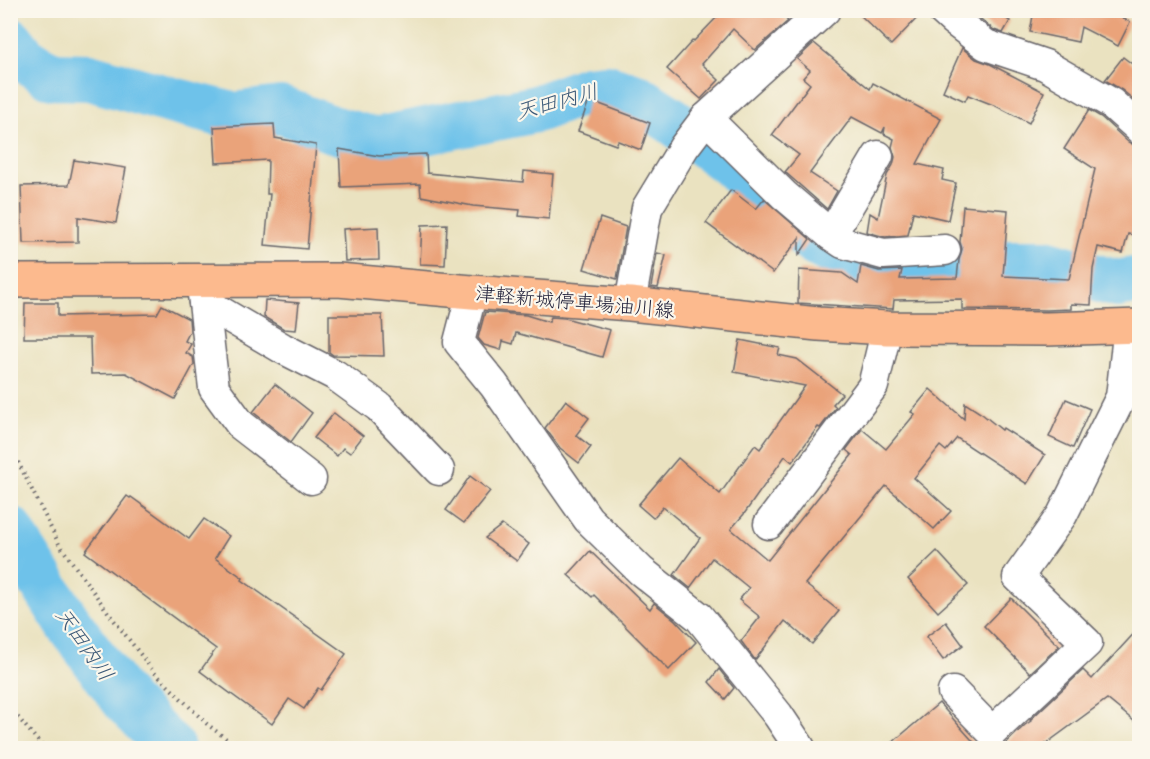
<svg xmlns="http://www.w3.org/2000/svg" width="1150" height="759" viewBox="0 0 1150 759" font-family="'Patrick Hand','Klee One',sans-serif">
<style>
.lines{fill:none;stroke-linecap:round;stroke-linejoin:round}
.river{stroke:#6ec2ea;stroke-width:48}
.building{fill:#eaa37a}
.minor-casing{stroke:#68656a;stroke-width:33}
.major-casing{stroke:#68656a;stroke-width:36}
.path{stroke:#68656a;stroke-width:4;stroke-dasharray:1.5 4.5;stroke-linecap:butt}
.minor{stroke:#fff;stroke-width:30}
.major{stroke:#fcba8e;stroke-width:33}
.labels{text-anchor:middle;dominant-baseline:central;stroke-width:4.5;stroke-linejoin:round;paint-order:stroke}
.street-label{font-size:20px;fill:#22223b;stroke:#fbf7ec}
.water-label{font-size:21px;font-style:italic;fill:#3d5a78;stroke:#fbf7ec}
</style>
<rect width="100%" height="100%" fill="#fbf7ec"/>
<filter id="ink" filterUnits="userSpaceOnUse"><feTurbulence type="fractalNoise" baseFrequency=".0167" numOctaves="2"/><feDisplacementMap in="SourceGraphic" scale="12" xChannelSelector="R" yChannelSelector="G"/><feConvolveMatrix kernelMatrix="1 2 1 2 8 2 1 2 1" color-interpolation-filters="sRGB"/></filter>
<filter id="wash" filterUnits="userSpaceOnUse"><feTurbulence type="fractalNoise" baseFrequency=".008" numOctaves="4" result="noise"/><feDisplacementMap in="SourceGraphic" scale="24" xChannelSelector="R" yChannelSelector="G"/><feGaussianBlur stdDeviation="1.35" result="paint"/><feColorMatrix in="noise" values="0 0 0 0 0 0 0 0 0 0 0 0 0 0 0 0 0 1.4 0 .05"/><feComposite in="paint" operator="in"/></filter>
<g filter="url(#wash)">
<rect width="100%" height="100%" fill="#eae2c0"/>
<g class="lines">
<g class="river">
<path d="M10,40l14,18 28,18 37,1 88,25 56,14 48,-6 51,19 43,12 161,-32 51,-19 20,-2 29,9 37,24 62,46 32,32 46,42 33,18 37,11 121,-7h41l72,21 23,-4"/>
<path d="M10,530l5,9 54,85 58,79 44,45"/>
</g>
</g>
<g id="blocks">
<g class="building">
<path d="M714,10h61l13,11 -33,29 -22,-21 -31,35 17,16 -18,19 -34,-30 26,-29 1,1 25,-26z"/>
<path d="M855,10h70l-34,35z"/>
<path d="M978,10h14l18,11 -7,12 -9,-3 -18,-15z"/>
<path d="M1034,10h51l-1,2 17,4 3,-6h3l23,12 -12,24 -37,-19 -3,15 -48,-10z"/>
<path d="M814,43l56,46 3,-6 68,36 -24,45 27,6 -2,10 14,3 -8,37 -35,-8 -5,23 -23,2 -18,-5 3,-19 8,5 9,-43 6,-10 2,-8 -3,-10 2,-8 -10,-5 1,-7 -3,6 -30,-16 -42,56 27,18 -10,18 -42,-37 14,-17 -27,-20 38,-51 -7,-6 7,-8 -13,-11z"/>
<path d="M962,48l14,11 14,5 54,28 -15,31 -33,-17 -28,-11 -3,6 -22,-10z"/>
<path d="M1123,57l17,13v35l-18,-15 -17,-10z"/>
<path d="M589,100l61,23 -9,27 -23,-9 -2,4 -38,-14z"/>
<path d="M1089,110l12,7 27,25 8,4h4v91l-12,-3 -5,19 -25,-6 -5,22 -2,36 -20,-1v5l-24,1 -85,-1v-10l-68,1 -1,9 -95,-6 1,-33 43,3 16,11 3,-18 18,5 23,-1 -2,9 57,-1 2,-18 3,-11 -2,-7 3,-36 45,4 -5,66 66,3 26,-110 -31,-20z"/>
<path d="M274,124l1,14 41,7 -9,104 -42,-4 5,-51h-3l1,-34 -52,3 -2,-36z"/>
<path d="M339,149l40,7 47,-2 1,19 96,9 1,-11 29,3 -4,45 -30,-3 1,-6 -47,-4 -52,-10 -1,-12 -79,3z"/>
<path d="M74,160l52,8 -10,55 -38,-6v25l-55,1 -2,-57 48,-1z"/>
<path d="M731,190l25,19 8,-10 46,40 -11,16v-17l-26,35 -67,-50z"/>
<path d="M600,218l26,9 -9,52 -33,-10z"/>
<path d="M447,224l-2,41 -25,-1 2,-39z"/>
<path d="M378,227l1,33 -34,1 -2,-32z"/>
<path d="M657,253l9,2 -8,33 -7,-1z"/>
<path d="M265,300l34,3 -3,27 -12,-1 -20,-12z"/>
<path d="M25,303h33v13l99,-2 5,-9 27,14 1,12 -5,10 6,3 -5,9 7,4 1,7 -19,35 -49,-26 -35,1 -1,-36h-66z"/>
<path d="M485,312l41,3 23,7 2,-5 14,1 45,12 -8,27 -86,-24 -3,11 -10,-3 -2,9 -17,-5 -6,-7z"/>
<path d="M329,315h53l2,41 -51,-1 -4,-3z"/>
<path d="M740,340l40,8 -2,7 19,4 45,35 -9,10 3,3 -16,21 -2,-1 -26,35 -7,-6 -41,58 -13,15 37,31 84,-105 -6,-5 16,-21 24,20 29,-35 -4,-2 19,-23 34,30 1,-16 17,11 20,16 1,-2 42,27 -18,29 -70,-46 -11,13 -6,-5 -26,32 37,33 -17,18 -48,-43 -81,98 34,27 -27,33 -27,-23 -30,39 -14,-19 19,-24 -21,-17 10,-12 -37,-30 -22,30 -16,-13 26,-37 -37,-31 -10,11 -15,-13 40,-47 42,36 35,-49 5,4 45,-63 -71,-14z"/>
<path d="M275,384l37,29 -21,29 -38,-30z"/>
<path d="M1066,399l24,10 -17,39 -24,-11z"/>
<path d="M566,400l23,18 -13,17 15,12 -12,16 -19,-15 -15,-20z"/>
<path d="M334,413l29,23 -13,17 -7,-5 -6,8 -23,-18z"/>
<path d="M470,476l20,15 -26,32 -18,-13z"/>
<path d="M127,496l3,2 1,-1 58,42 15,-20 25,17 -14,22 28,20 -1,2 104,74 -25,36 -3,-2 -14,21 -15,-10 -17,25 -72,-53 16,-22 -131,-97z"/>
<path d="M502,525l27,19 -12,17 -32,-23z"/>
<path d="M590,551l60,58 4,-6 21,17 21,22 -27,28 -75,-75 -2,2 -24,-22z"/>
<path d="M937,551l31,34 -30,27 -30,-33z"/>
<path d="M1011,598l48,48 -29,27 -46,-47z"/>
<path d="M946,622l17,23 -20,15 -17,-23z"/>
<path d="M1140,627v99l-33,-27 -67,49h-43l7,-3 21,-20 6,-4 -1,-1 53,-50 9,9z"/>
<path d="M719,669l15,19 -9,11 -16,-17z"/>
<path d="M939,703l40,45h-93z"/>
</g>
</g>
</g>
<g filter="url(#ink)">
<use href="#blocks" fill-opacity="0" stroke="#68656a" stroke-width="1.5"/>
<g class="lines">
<defs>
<g id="minor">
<path d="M825,10l-119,108 78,77 47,40 12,8 40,11 62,-4"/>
<path d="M942,10l11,10 33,25 59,20 66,38 29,26"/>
<path d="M831,235l47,-79"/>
<path d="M202,286l12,102 27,37 70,54"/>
<path d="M472,292l-13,50 35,43 94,134 53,52 58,46 79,98 22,33"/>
<path d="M204,302l78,46 53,27 44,32 60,63"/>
<path d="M630,304l17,-96 37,-61 22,-29"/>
<path d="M769,524l104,-138 14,-58"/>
<path d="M953,692l39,40 95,-89 -69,-66 44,-62 59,-118 8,-71"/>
</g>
<path id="major" d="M10,281l328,-1 134,12 158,12 188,20 69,4 160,1 93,-3"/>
</defs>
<use href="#minor" class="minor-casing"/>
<use href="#major" class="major-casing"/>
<g class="path">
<path d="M10,446l49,98 51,71 44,57 53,52 31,24"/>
<path d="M10,708l34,40"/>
</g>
<use href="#minor" class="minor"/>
<use href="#major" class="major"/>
</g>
</g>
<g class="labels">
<g class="street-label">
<text transform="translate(575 301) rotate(5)">津軽新城停車場油川線</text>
</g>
<g class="water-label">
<text transform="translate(557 101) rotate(-15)">天田内川</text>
<text transform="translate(85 644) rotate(55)">天田内川</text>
</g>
</g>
<rect width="1150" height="759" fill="none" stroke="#fbf7ec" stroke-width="36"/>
</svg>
